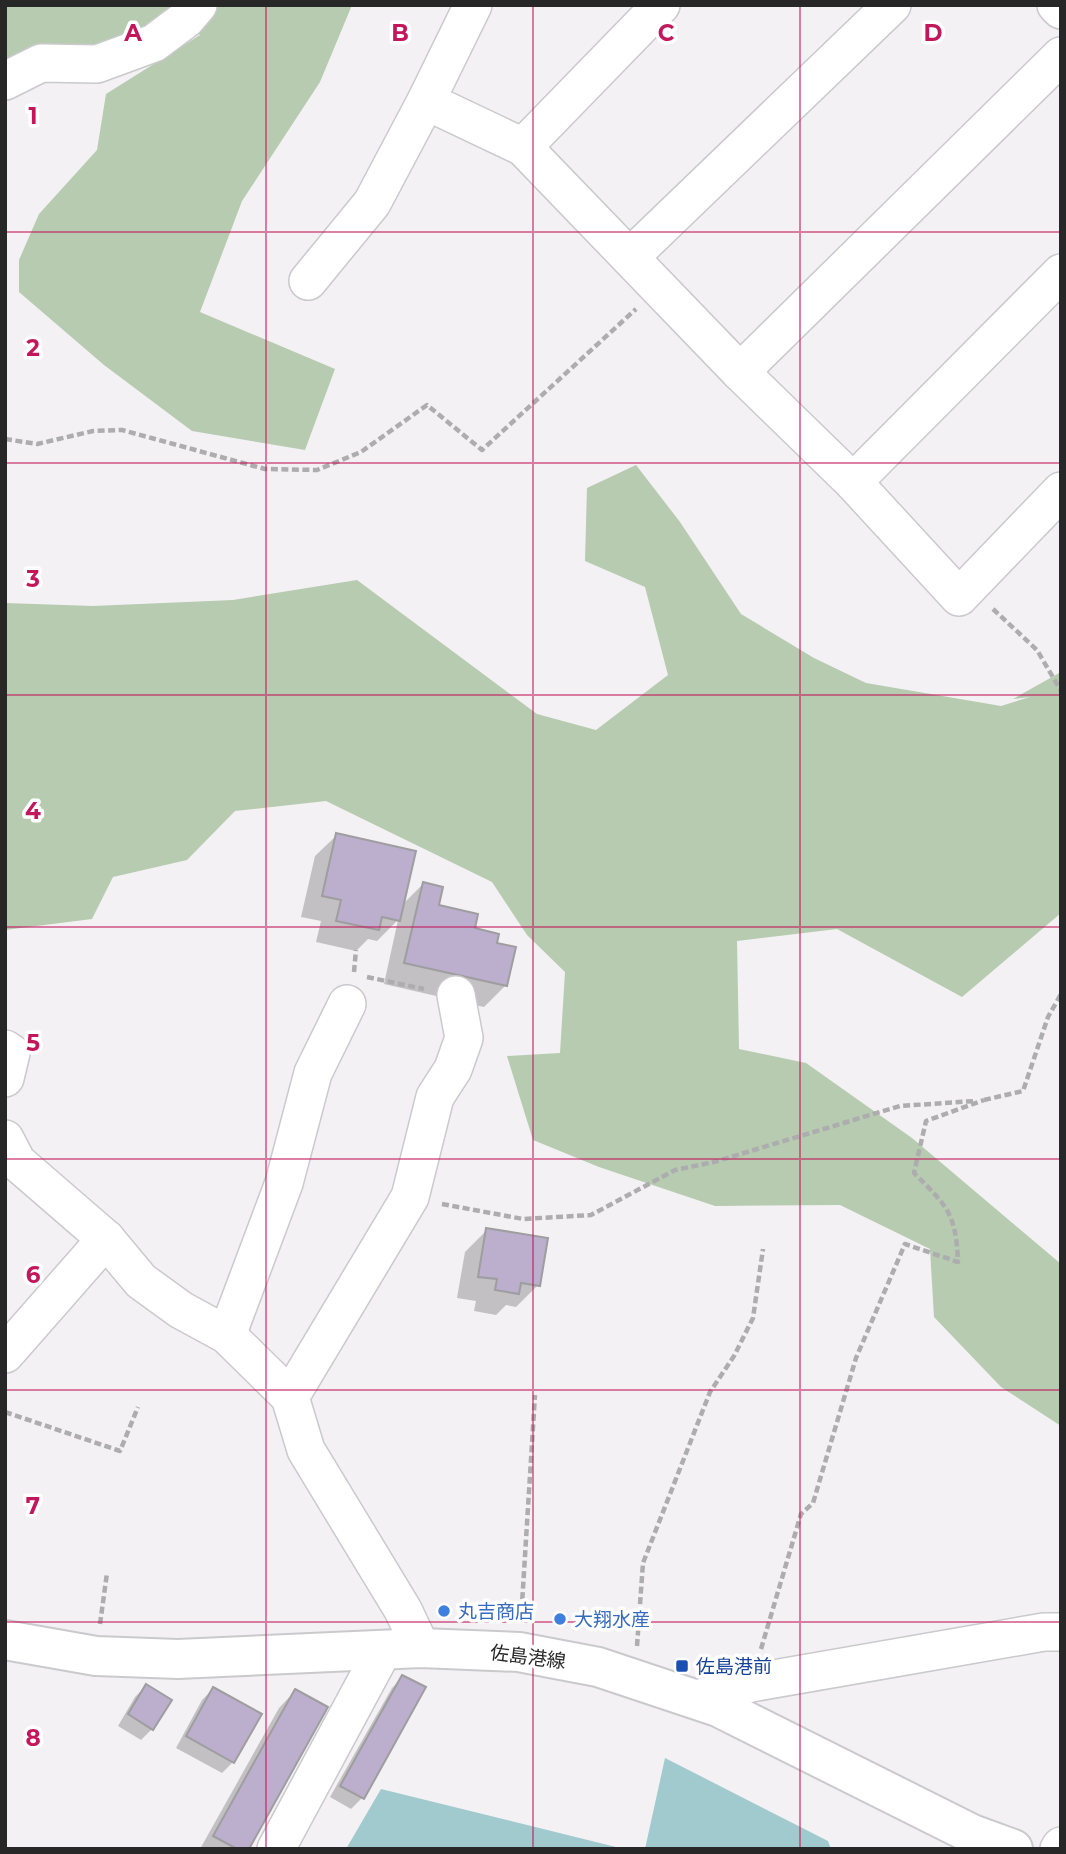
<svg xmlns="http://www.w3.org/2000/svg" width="1066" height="1854" viewBox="0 0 1066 1854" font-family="Montserrat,'Noto Sans JP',sans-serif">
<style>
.forest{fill:#b6cbaf}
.water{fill:#a0cacd}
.shadow{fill:#0003}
.building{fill:#bbafcd;stroke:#9e9d9f;stroke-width:2}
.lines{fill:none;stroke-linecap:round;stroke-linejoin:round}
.minor-casing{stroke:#cac9cc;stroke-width:40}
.major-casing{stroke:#cac9cc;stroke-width:42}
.path{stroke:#adacae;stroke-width:4.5;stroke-dasharray:7 3.5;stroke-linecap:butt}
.minor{stroke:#fff;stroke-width:37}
.major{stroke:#fff;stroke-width:38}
.grid{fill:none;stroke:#c2185b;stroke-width:2;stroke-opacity:0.55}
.shop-dot{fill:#3f7fe0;stroke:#fff;stroke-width:2.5}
.transit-dot{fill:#1a4fb4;stroke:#fff;stroke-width:2.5}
.labels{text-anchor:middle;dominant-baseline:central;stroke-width:7;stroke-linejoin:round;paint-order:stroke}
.shop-label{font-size:19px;fill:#366cbe;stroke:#fff;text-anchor:start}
.street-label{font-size:19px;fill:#272728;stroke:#fff}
.transit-label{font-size:19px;fill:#164399;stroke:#fff;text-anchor:start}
.grid-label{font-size:23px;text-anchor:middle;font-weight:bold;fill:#c2185b;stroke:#fff;stroke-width:7;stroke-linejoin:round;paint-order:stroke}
</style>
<rect width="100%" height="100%" fill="#f3f1f4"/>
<g class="forest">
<path d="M5,5h347l-32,77 -78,119 -42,111 135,57 -30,81 -113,-19 -88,-66 -85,-73v-32l20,-46 58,-64 9,-56 94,-59 -16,-12c-30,9 -63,24 -94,28 -26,2 -63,-9 -85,9z"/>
<path d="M636,465l44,57 61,92 73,44 52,25 135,23 29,-9 -17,2 48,-27v241l-99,84 -125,-68 -100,12 2,108 67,14 106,75 149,126v162l-60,-39 -67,-70 -4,-68 -90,-44 -125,1 -116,-39 -66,-27 -26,-84 53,-3 5,-81 -38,-37 -35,-53 -166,-81 -91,10 -48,49 -74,17 -21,42 -87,11v-327l88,3 140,-6 124,-20 180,134 59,16 72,-55 -23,-88 -60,-26 2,-73z"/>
</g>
<g class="water">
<path d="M665,1758l163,83 3,8h-186z"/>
<path d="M381,1789l243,60h-278z"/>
</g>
<g class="shadow">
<path d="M337,835l65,70 21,-21 14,22 58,39 10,41 -21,21 -100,-23 14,-64 -21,21 -9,-2 -12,12 -40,-9 5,-21 -20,-4 14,-61z"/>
<path d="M487,1230l51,55 -22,22 -10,-2 -10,10 -22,-4 2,-10 -19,-3 8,-46z"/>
<path d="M403,1677l20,11 -61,110 -11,11 -21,-12 62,-109z"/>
<path d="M146,1686l6,43 -11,11 -23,-14 17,-29z"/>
<path d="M213,1689l20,73 -11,11 -46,-25 26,-48z"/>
<path d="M295,1691l-48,158h-47l79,-141z"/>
</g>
<g class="building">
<path d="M336,833l80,18 -16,70 -18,-4 -3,13 -43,-9 5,-21 -19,-4z"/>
<path d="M423,882l20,5 -4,18 39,9 -3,14 24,6 -2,9 19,4 -9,39 -103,-23z"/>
<path d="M486,1228l62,10 -8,48 -19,-3 -2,11 -24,-4 2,-11 -19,-2z"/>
<path d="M402,1675l24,12 -62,112 -24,-13z"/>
<path d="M146,1684l26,16 -19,30 -25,-16z"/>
<path d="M213,1687l49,27 -28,49 -48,-27z"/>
<path d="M295,1689l33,18 -79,142h-12l-24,-13z"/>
</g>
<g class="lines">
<defs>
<g id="minor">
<path d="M473,5l-47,96 97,46 217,225 113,110 106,115 102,-106"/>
<path d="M1056,5l5,5"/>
<path d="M5,81l36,-18 56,1 57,-21 32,-24 12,-14"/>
<path d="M523,147l138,-142"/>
<path d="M630,257l262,-252"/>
<path d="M308,281l64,-78 54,-102"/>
<path d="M740,372l321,-316"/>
<path d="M853,482l208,-209"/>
<path d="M5,1049l6,4 -6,25"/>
<path d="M5,1139l12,23 89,77 35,42 40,29 46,25 63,62 16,53 97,160 18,38"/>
<path d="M227,1335l57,-152 29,-110 34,-69"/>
<path d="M5,1354l101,-115"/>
<path d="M290,1397l120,-200 25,-100 18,-28 11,-31 -8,-43"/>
<path d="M697,1699l54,-16 293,-51h17"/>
<path d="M276,1849l107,-199"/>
<path d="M1059,1849l2,-3"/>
</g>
<path id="major" d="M5,1640l91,16 82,3 243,-11 98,4 79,15 120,40 254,127 41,15"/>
</defs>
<use href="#minor" class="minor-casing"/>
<use href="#major" class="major-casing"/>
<g class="path">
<path d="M5,439l32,5 56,-13 29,-1 143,39 52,1 44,-18 66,-47 55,45 154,-141"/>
<path d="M993,609l44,41 24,41"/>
<path d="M354,972l2,-22"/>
<path d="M367,977l57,12"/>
<path d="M984,1100l39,-9 25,-74 13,-23"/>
<path d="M442,1204l81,15 68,-4 84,-45 39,-8 186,-56 75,-5"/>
<path d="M5,1412l115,39 18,-44"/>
<path d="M521,1620l14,-225"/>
<path d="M100,1624l7,-51"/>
<path d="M637,1646l6,-83 67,-171 24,-36 19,-38 10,-69"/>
<path d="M761,1649l40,-135 12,-11 43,-145 49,-114 53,18c-2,-49 -11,-56 -44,-89l12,-52 58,-21"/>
</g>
<use href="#minor" class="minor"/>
<use href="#major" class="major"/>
</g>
<path class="grid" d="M266,5v1844M533,5v1844M800,5v1844M5,232h1056M5,463h1056M5,695h1056M5,927h1056M5,1159h1056M5,1390h1056M5,1622h1056"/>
<g class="shop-dot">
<circle cx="444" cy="1611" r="7"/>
<circle cx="560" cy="1619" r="7"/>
</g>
<rect class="transit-dot" x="675" y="1659" width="14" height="14" rx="3.5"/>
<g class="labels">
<g class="shop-label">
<text x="458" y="1611">丸吉商店</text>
<text x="574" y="1619">大翔水産</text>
</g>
<g class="street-label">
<text transform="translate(528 1657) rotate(7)">佐島港線</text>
</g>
<g class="transit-label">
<text x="696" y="1666">佐島港前</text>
</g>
</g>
<g class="grid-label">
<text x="133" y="41">A</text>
<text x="400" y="41">B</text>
<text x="666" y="41">C</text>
<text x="933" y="41">D</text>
<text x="33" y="124">1</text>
<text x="33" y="356">2</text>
<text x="33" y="587">3</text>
<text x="33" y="819">4</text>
<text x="33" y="1051">5</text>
<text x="33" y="1283">6</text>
<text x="33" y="1514">7</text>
<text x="33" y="1746">8</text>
</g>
<rect width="1066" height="1854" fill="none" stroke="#272728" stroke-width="14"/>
</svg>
